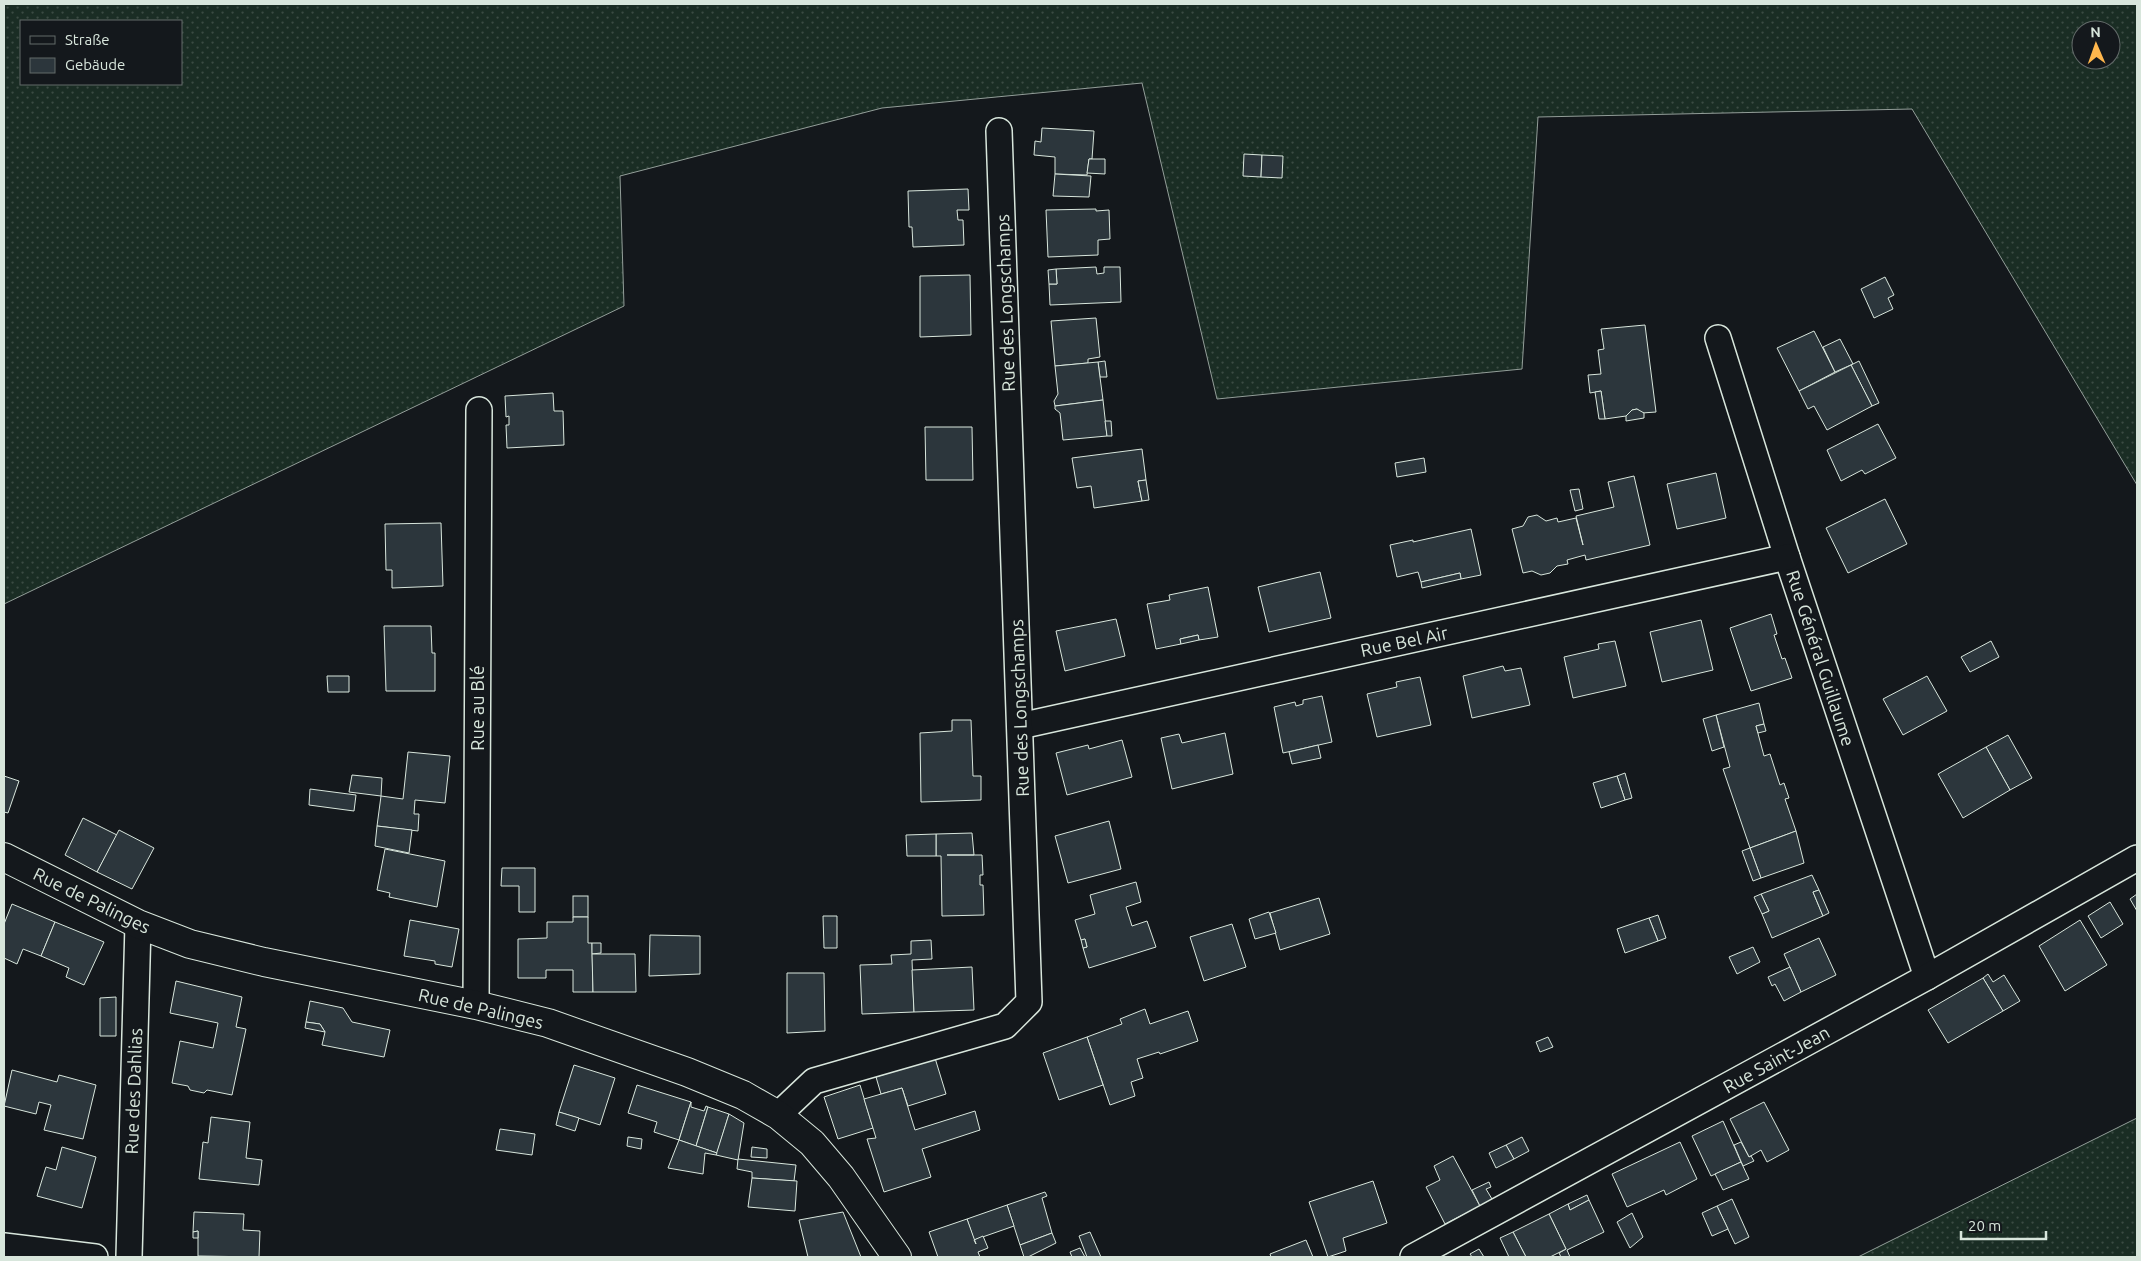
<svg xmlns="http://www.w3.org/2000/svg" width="2141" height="1261" viewBox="0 0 2141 1261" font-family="Ubuntu,sans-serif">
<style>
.grass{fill:url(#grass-dots);stroke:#939e99;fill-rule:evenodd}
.building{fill:#2c363c;stroke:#d8e6dc}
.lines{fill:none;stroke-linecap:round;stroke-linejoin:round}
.street-casing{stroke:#d8e6dc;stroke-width:28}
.secondary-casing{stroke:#d8e6dc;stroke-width:30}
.street{stroke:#14181c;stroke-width:25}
.secondary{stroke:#14181c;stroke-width:28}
.labels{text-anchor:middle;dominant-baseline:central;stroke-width:4;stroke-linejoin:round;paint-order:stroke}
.street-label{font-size:18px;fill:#d8e6dc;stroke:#14181c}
</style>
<defs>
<pattern id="grass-dots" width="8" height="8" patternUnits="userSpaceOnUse" patternTransform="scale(1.25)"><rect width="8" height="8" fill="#1a2d24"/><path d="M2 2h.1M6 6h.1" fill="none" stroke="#3b4b43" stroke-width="1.8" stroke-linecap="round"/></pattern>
</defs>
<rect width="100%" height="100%" fill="#14181c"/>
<g class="grass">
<path d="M4,4h2133v481l-225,-376 -374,8 -16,252 -305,30 -75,-316 -260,25 -262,68 4,130 -620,298zM21,21h160v63h-160zM2081,30h30v30h-30z"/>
<path d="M2137,1118v139h-279z"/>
</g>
<g class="building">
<path d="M1042,128l52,3 -2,28h-3l-2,16 -32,-1v-17l-21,-2 1,-14 6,1z"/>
<path d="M1244,154l18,1 -1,22 -18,-1z"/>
<path d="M1262,155l21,1 -1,22 -21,-1z"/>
<path d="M1089,159h16v15l-18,-1z"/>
<path d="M1055,174l36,2 -2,21 -36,-1z"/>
<path d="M968,189l1,21h-12l1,10h5l1,25 -51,2 -1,-20h-3l-1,-36z"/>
<path d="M1096,209v2l13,-1 1,29 -12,1v15l-50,2 -2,-47z"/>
<path d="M1096,267l1,7 7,-1v-6h16l1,35 -71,3 -1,-21h8l-1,-15z"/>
<path d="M1056,269l1,15h-8l-1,-14z"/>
<path d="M970,275l1,60 -51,2v-61z"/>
<path d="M1885,277l9,18 -6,3 5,11 -19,9 -13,-29z"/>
<path d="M1096,318l4,39 -12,2v4l-33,3 -4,-45z"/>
<path d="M1645,325l11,87 -14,1 -5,-4 -5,1 -6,6 -21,3 -4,-28 -11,2 -2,-18 13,-1 -3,-24 6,-1 -3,-20z"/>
<path d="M1814,331l21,41 -36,19 -22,-43z"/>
<path d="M1840,339l13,25 -18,8 -12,-25z"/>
<path d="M1105,361l2,16h-7l-2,-15z"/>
<path d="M1859,361l20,42 -7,3 -21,-41z"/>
<path d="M1098,362l5,38 -48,6 -1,-5 4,-7 -3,-28z"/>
<path d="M1851,365l21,41 -45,24 -13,-24 -6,3 -9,-18z"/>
<path d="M1601,391l4,28h-6l-4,-27z"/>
<path d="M553,393l1,18h9l1,34 -57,3 -1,-23h3v-9l-3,1 -1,-21z"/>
<path d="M1103,400l4,36 -44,4 -3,-27 -5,-4v-3z"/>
<path d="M1637,409l7,4v5l-18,3v-5l6,-6z"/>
<path d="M1105,421h6l1,15h-5z"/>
<path d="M1878,424l18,34 -31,16 -3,-4 -21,11 -14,-31z"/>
<path d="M925,427h47l1,53h-47z"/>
<path d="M1142,449l4,31 -8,1 4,20 -48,7 -3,-22 -14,2 -5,-30z"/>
<path d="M1424,458l2,14 -29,5 -2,-14z"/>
<path d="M1716,473l10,45 -49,11 -10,-45z"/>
<path d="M1634,476l16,69 -64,15 -1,-5 -18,5 1,4 -11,2 -7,7 -9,2 -9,-4 -9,2 -11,-44 11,-3 5,-9 9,-2 9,6 11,-3 1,4 18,-4 7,27 -7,-29 38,-9 -6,-25z"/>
<path d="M1146,480l3,20 -7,1 -4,-20z"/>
<path d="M1579,489l4,20 -8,2 -5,-21z"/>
<path d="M1885,499l22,45 -59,29 -22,-45z"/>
<path d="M441,523l2,63 -51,2v-18h-6l-1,-46z"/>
<path d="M1471,529l10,46 -20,4 -1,-6 -39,9 -3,-10 -21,5 -7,-32 23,-5v2z"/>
<path d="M1320,572l11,46 -62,14 -11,-45z"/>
<path d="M1460,573l1,6 -39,9 -1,-6z"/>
<path d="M1208,587l10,50 -19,3 -1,-5 -18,4 1,5 -25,5 -9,-45 23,-4 -1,-5z"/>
<path d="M1771,614l6,20 -3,1 8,24 3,-1 7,20 -41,13 -21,-63z"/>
<path d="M1116,619l9,37 -60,15 -9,-40z"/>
<path d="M1701,620l12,50 -51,12 -12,-50z"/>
<path d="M384,626h47l1,27h3v38h-49z"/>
<path d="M1198,635l1,5 -18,4 -1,-5z"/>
<path d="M1615,641l11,45 -53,12 -9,-41 35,-8 -1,-5z"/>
<path d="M1991,641l8,16 -29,15 -9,-15z"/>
<path d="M1503,666l2,5 16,-3 9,37 -58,13 -9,-42z"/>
<path d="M327,676h22v16h-21z"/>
<path d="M1927,676l20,35 -44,24 -20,-36z"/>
<path d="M1420,677l11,48 -54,12 -10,-43 30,-7 -1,-5z"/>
<path d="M1322,696l10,46 -49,11 -9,-46 21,-5 1,4 7,-2v-4z"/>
<path d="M1759,703l5,21 -8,2 8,30 6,-2 10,31 4,-2 5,15 -4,1 11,32 -46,17 -27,-79 7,-2 -14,-52z"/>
<path d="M1716,715l8,32 -12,4 -9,-32z"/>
<path d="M952,720h19l2,56h8v24l-60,2 -1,-69 32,-2z"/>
<path d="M1764,724l2,7 -8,2 -2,-7z"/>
<path d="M1225,733l8,41 -61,15 -11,-51 18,-4 3,9z"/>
<path d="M2008,735l24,43 -22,12 -24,-43z"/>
<path d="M1122,740l10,37 -65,18 -11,-42 32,-8 1,4z"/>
<path d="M1318,745l3,13 -29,6 -3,-12z"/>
<path d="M1986,747l24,43 -47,28 -25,-44z"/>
<path d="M408,752l42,4 -5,47 -30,-3 -1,14h5l-1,17 -41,-5 4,-30 22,3z"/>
<path d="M1625,773l7,25 -7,2 -8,-24z"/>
<path d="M352,775l30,3 -1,18 -32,-4z"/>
<path d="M4,776l15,5 -11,32 -4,-1z"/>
<path d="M1617,776l8,24 -24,8 -8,-25z"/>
<path d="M310,789l46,6 -2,16 -45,-6z"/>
<path d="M83,818l34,17 -20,37 -32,-17z"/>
<path d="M1109,821l12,48 -53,14 -13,-47z"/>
<path d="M377,826l35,4 -3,23 -34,-7z"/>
<path d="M119,830l35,18 -22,41 -35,-17z"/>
<path d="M1796,831l8,32 -43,15 -11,-30z"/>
<path d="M972,833l2,22h-27h35l1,20h-3v10h3l1,30 -42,1 -1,-60h-5v-22z"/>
<path d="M936,834v22h-29l-1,-21z"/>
<path d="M1750,848l11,30 -8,3 -11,-30z"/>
<path d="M385,849l60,12 -8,46 -48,-10 1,-4 -13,-3z"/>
<path d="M502,868h33v44h-16v-26h-18z"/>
<path d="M1812,875l7,15 -6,2 10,24 -51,22 -10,-24 7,-3 -8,-17z"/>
<path d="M1136,882l5,20 -15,5 6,19 15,-5 9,26 -67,21 -6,-20 4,-1 -2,-8 -4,1 -6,-20 20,-6 -5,-19z"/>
<path d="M1819,890l10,23 -6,3 -10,-24z"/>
<path d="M1761,894l8,17 -7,3 -8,-17z"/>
<path d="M2137,894v17l-7,-12z"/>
<rect x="573" y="896" width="15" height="21"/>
<path d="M1319,898l11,36 -50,16 -10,-37z"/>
<path d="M2110,902l13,22 -22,14 -13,-22z"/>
<path d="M12,904l43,18 -14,34 -18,-7 -6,15 -13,-6v-34z"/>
<path d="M1269,912l7,21 -21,6 -6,-20z"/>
<path d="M1658,915l8,23 -8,3 -9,-23z"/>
<path d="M823,916h14v32h-13z"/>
<path d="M573,917h15v26h4l1,49h-20v-22h-27v8h-28v-39l29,-1v-16h26z"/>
<path d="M1649,918l9,23 -33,12 -8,-24z"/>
<path d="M410,920l49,9 -7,38 -17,-3v-3l-31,-5z"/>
<path d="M2080,920l27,45 -42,26 -26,-45z"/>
<path d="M55,922l49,20 -20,43 -18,-8 3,-9 -28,-12z"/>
<path d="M1232,924l14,43 -42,14 -14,-44z"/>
<path d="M650,935l50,1v38l-51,2z"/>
<path d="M1819,938l17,37 -35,17 -17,-38z"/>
<path d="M1085,939l2,8 -4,1 -2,-8z"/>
<path d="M931,940l1,19 -20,1 2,52 -52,2 -2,-49 32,-1 -1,-9 20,-1v-13z"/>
<path d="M592,943h9v10l-9,1z"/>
<path d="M1753,947l7,15 -23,12 -8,-17z"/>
<path d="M592,954h43l1,38h-43z"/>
<path d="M972,967l2,43 -60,2 -2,-42z"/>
<path d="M1790,967l11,25 -17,9 -9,-17 -3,2 -4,-9z"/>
<path d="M787,973h37l1,58 -38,2z"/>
<path d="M1988,974l5,8 11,-7 16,26 -17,10 -20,-33z"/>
<path d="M1983,978l20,33 -55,32 -20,-33z"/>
<path d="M176,981l66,16 -6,30 10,2 -14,66 -25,-5 -3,3 -14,-3 -2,-4 -16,-3 8,-42 33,7 5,-25 -48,-10z"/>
<path d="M116,997v39h-16v-38z"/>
<path d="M310,1001l33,7 9,14 38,8 -6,27 -62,-12 3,-13 -5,-8 -14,-2z"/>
<path d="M1145,1009l5,15 38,-13 10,30 -38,13 -1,-2 -22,7 6,19 -12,4 4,14 -25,9 -23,-68 35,-13 -2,-5z"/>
<path d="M306,1022l14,2 5,8 -20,-4z"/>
<path d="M1087,1037l16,48 -44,15 -16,-47z"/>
<path d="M1548,1037l5,10 -13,5 -4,-10z"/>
<path d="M935,1058l11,36 -38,12 -6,-18 -21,6 -5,-17z"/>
<path d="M574,1065l41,13 -15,47 -41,-13z"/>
<path d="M12,1070l45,12 2,-7 37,10 -13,54 -39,-9 7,-25 -12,-3 -3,12 -32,-8z"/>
<path d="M637,1085l54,17 -12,38 -25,-8 3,-10 -29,-9z"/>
<path d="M860,1085l13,43 -35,11 -14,-42z"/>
<path d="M902,1088l13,42 60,-19 5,19 -58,19 9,28 -47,15 -17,-53 9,-1 -12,-39z"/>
<path d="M691,1102v5l13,4 2,-5 2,1 -12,39 -17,-6z"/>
<path d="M1764,1102l25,48 -22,12 -6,-12 -12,7 -19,-38z"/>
<path d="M708,1107l21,7 -12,39 -21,-7z"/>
<path d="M559,1112l20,6 -4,13 -19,-6z"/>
<path d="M729,1114l15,9 -6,37 -22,-5z"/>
<path d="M211,1117l39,5 -4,36 16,2 -3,25 -60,-6 4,-37 5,1z"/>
<path d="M1723,1121l18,41 -30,14 -19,-40z"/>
<path d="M500,1129l35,5 -3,21 -36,-5z"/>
<path d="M628,1137l14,2 -1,10 -14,-3z"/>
<path d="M1522,1137l7,14 -15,8 -8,-14z"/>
<path d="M679,1140l38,13 -1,2 -11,-2 -2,21 -35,-6z"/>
<path d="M1680,1142l17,37 -31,16 -2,-5 -37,17 -15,-33z"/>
<path d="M1741,1142l8,15 2,-1 3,5 -11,5 -9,-21z"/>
<path d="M1506,1145l8,14 -18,9 -7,-15z"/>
<path d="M62,1147l34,10 -14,51 -45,-12 9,-29 10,3z"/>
<path d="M752,1147l15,2v9l-16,-1z"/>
<path d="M1453,1156l27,50 -35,18 -19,-37 14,-7 -6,-14z"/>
<path d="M738,1159l58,6 -2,16 -42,-3v-6l-15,-3z"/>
<path d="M1741,1162l8,17 -26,11 -8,-16z"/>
<path d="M752,1178l45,3 -2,30 -47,-4z"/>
<path d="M1373,1181l14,42 -44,15 3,13 -18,6 -19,-55z"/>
<path d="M1489,1182l2,5 -5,2 6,10 -12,7 -8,-16z"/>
<path d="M1045,1192l2,4 -5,2 10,35 -32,12 -13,-40z"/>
<path d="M1587,1195l2,5 -19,10 -2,-6z"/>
<path d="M1732,1199l17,38 -14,7 -18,-38z"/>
<path d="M1589,1200l15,32 -37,18 3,7h-9l-2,-4 7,-4 -17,-35 19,-10 2,6z"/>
<path d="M1007,1205l7,21 -40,14 -7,-21z"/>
<path d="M1717,1206l11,23 -16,7 -10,-23z"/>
<path d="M194,1212l50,2 -1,16 17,1 -1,26 -61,-1v-25l-5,1z"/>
<path d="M843,1212l18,45h-53l-9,-37z"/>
<path d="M1632,1213l11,24 -13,11 -13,-26z"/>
<path d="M1549,1214l17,35 -16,8h-24l-13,-25z"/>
<path d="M967,1219l9,25 -2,-4 9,-4 5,12 -10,4 2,5h-42l-9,-25z"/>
<path d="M198,1231v7h-5v-6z"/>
<path d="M1090,1232l11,25h-14l-8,-21z"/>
<path d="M1513,1232l13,25h-17l-9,-19z"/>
<path d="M1052,1233l4,10 -28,14h-4l-4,-12z"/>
<path d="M1306,1240l7,17h-42l-1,-3z"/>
<path d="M1080,1248l5,9h-13l-2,-5z"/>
<path d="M1479,1249l5,8h-12l-2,-3z"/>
</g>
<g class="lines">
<defs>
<g id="street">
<path d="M1718,338l69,219 140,420"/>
<path d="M1020,726l767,-169"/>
<path d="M476,1005l3,-595"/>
<path d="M778,1115l36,-34 191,-55 24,-24 -30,-871"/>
<path d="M4,1246l91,11"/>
<path d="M129,1257l9,-333"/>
<path d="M1413,1257l514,-280 210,-119"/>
</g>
<path id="secondary" d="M4,857l134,67 52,20 74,18 212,43 72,18 139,49 56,23 35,20 34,28 29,34 56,80"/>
</defs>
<use href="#street" class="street-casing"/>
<use href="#secondary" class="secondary-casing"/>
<use href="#street" class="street"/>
<use href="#secondary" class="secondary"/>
</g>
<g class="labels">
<g class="street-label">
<text transform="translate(1005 303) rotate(-92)">Rue des Longschamps</text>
<text transform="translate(1404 641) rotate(-12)">Rue Bel Air</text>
<text transform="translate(1821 658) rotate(72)">Rue Général Guillaume</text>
<text transform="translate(477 708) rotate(-90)">Rue au Blé</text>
<text transform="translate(1019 708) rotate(-92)">Rue des Longschamps</text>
<text transform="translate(92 900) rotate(26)">Rue de Palinges</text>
<text transform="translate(481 1008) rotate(13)">Rue de Palinges</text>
<text transform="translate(1776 1059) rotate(-29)">Rue Saint-Jean</text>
<text transform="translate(133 1091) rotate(-88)">Rue des Dahlias</text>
</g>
</g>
<rect width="2141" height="1261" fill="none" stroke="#d8e6dc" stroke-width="10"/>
<rect x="20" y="20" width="162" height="65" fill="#14181c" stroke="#626a69"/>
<rect x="30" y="36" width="25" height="8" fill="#14181c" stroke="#626a69"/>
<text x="65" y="45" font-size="15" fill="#d8e6dc">Straße</text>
<rect x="30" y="58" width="25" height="15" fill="#2c363c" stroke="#626a69"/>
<text x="65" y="70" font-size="15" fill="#d8e6dc">Gebäude</text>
<g transform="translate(2096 45) rotate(358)"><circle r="24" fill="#14181c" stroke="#626a69"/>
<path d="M0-4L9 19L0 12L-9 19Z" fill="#ffb74d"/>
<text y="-8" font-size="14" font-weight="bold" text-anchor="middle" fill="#d8e6dc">N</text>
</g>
<path d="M1961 1231v8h85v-8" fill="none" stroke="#d8e6dc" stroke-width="2.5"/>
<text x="1968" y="1231" font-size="15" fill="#d8e6dc" stroke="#14181c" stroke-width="4" paint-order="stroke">20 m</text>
</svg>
